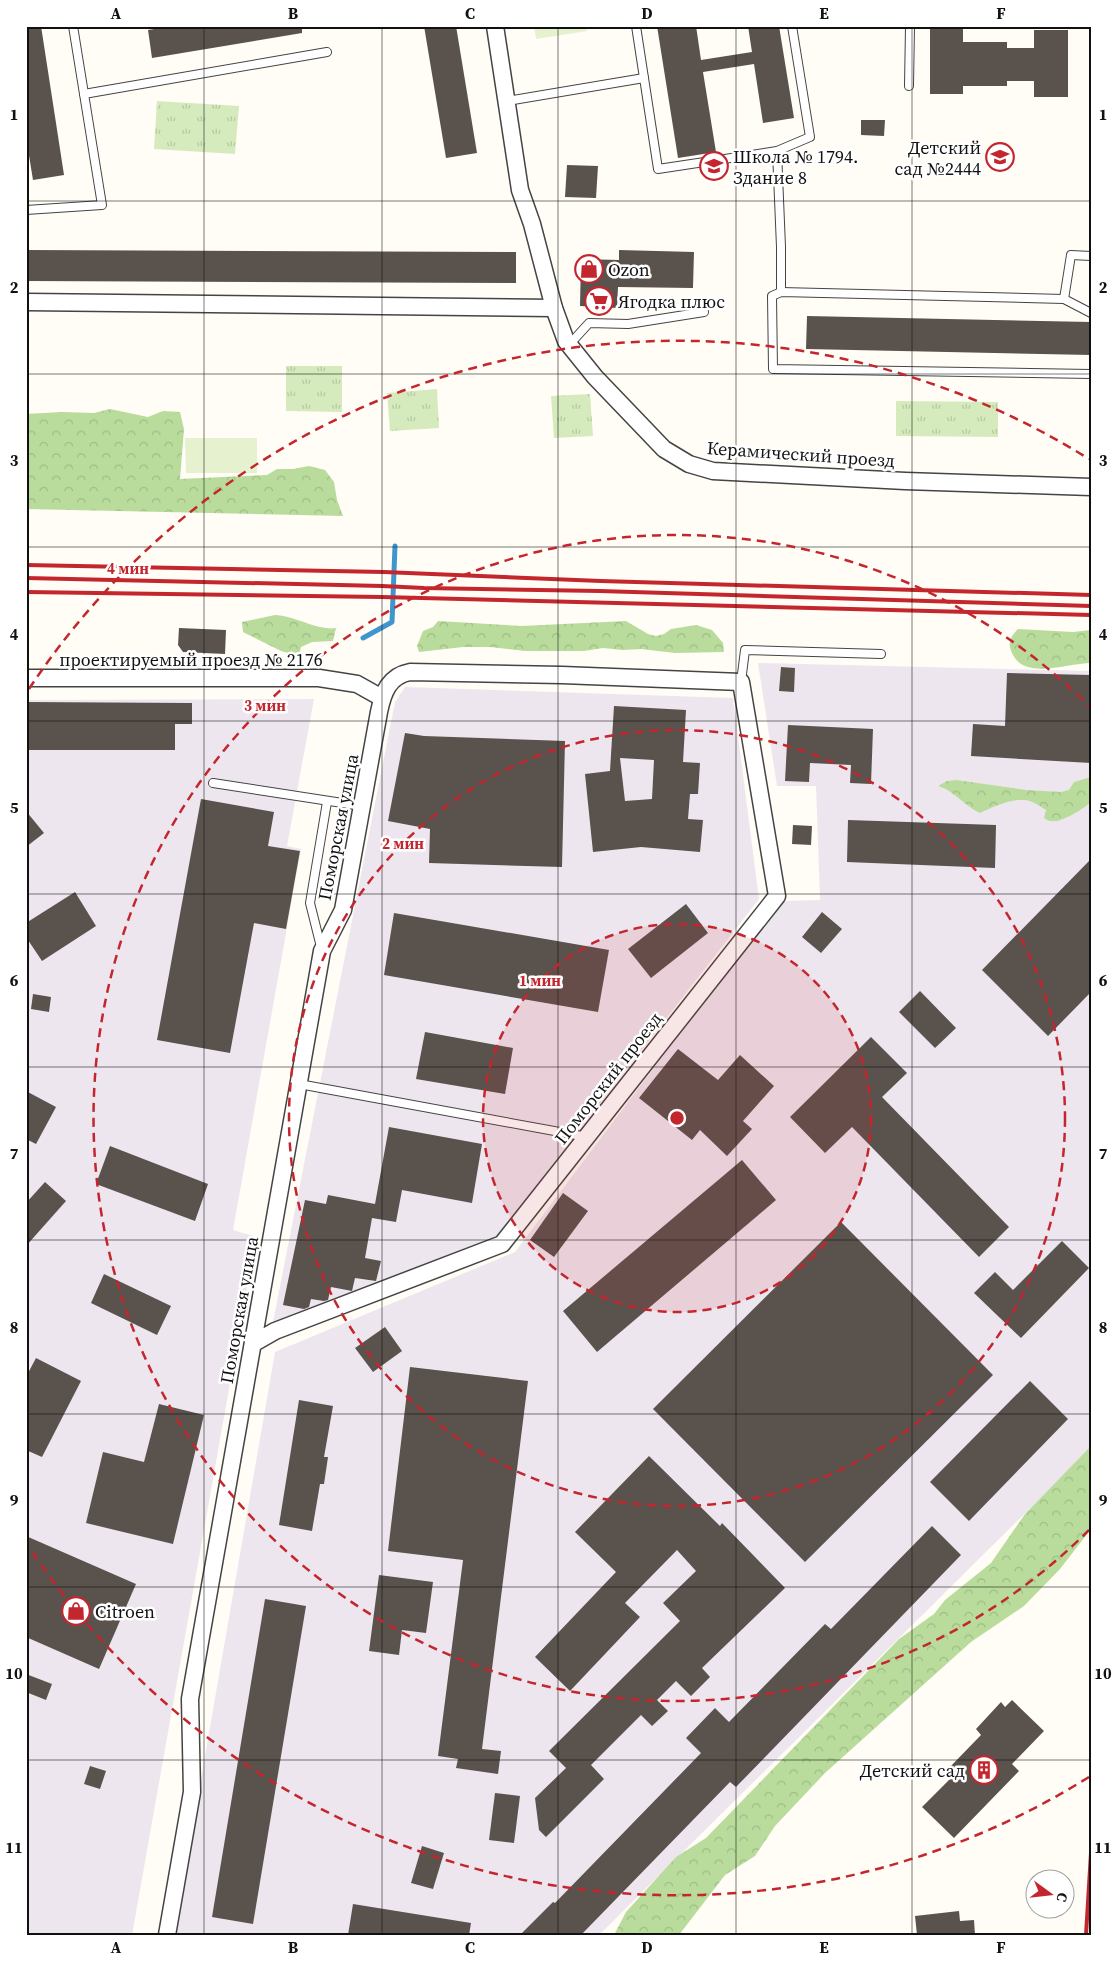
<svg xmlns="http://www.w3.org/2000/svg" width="1117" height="1961" viewBox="0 0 1117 1961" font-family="'Source Serif 4',serif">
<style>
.industrial{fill:#eee6ef}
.grass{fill:url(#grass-tufts)}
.forest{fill:url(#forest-crowns)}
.pitch{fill:#e6f2cf}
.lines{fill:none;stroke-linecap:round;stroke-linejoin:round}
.stream{stroke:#3f96cf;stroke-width:5}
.building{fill:#5a524d;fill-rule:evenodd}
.service-casing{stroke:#444;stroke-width:10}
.minor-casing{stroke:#444;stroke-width:19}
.service{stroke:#fff;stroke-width:8}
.minor{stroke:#fff;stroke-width:16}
.rail{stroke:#c4262e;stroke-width:4}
.grid{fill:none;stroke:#111;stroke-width:1;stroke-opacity:0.55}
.ring{fill:none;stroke:#c4262e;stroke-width:2.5;stroke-dasharray:9 6}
.labels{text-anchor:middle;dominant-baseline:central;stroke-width:5;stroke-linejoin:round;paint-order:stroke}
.poi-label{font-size:18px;fill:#111;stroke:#fff;text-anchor:start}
.street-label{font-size:18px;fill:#111;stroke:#fff}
.centre{fill:#c4262e;stroke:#fff;stroke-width:2.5}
.ring-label{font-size:15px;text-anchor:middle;font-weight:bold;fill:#c4262e;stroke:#fff;stroke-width:5;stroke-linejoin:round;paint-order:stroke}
.neatline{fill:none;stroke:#111;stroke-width:2}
.grid-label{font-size:16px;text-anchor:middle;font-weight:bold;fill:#111}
</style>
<defs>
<pattern id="grass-tufts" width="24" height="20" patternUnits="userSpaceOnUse" patternTransform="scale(1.25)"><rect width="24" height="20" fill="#d5ebbd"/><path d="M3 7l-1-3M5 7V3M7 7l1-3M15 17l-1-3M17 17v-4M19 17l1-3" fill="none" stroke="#b6c8a1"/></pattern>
<pattern id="forest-crowns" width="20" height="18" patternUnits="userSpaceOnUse" patternTransform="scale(1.25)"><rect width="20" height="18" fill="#b9dc9c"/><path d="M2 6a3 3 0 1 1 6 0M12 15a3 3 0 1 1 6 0" fill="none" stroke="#9ebc85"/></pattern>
</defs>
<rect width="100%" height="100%" fill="#fffdf5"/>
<g class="industrial">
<path d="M758,663l333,8v777l-492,487h-425l101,-583 240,-100 160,-212 109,-139 36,-1 -4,-114h-39z"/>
<path d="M405,687l328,11 26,201 -267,343 -220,85 123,-625z"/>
<path d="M314,699l-27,147 14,3 -68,381 23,7 -124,698h-106v-1235z"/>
</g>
<g class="grass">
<path d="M157,101l82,5 -4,48 -81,-5z"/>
<path d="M286,366h56v46l-56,-1z"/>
<path d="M437,389l2,39 -49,3 -3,-38z"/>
<path d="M590,394l3,42 -39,2 -3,-42z"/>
<path d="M896,401l102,1v35l-102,-1z"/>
</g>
<g class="forest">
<path d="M110,409l38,8 15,-6 17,1 4,17 -4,50 87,-4 10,-6h16l16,-3 16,4 9,12 3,18 6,16 -317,-7v-95l36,-2 32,1z"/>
<path d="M275,615c22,1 42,16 61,13l-3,13 -21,1 -11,5 -2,9 -18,-5 -38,-19 -1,-10z"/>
<path d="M438,621l84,5 104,-5 22,13 8,2 8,-2 7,-5 25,-4 16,5 11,13 1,9 -49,1 -34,-4 -18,1 -20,-2 -19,3h-59l-35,-4h-27l-44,5 -2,-6 6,-15 10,-4z"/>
<path d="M1018,629l55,3 18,-2v33c-24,0 -67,18 -79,-10 -5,-10 -1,-17 6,-24z"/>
<path d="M1091,777v25c-8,7 -29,21 -40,19 -3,0 -5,-2 -7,-3l2,-8c-6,-4 -15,-10 -22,-10 -14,-1 -31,7 -44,13 -16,-7 -25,-22 -42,-27l9,-5 9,-1 70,10 35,2 8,-2 5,-8z"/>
<path d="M1091,1446v83l-31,40 -36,37 -53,36 -146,131 -50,53 -20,30 -30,19 -46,60h-65l12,-23 50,-55 30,-19 193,-199 35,-25 11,-14 46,-37 34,-49z"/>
</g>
<g class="pitch">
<path d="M534,26h52l1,5 -51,8z"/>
<path d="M185,438h72v35h-71z"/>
</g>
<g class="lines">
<path class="stream" d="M363,638l29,-16 3,-76"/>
</g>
<g class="building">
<path d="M26,26h15l23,149 -31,5 -7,-43z"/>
<path d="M173,26h129v7l-150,25 -4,-28z"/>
<path d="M424,26h32l21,127 -31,5z"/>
<path d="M657,26h39l5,34 51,-8 -4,-26h31l15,92 -31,5 -9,-59 -51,8 13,80 -38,6z"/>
<path d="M930,28h33v14h44v6h27v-18h34v67h-34v-16h-27v5h-44v8h-33z"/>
<path d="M861,120h24l-1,16 -23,-1z"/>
<path d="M567,165l31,1 -2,32 -31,-1z"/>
<path d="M27,250l489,2v31l-489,-2z"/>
<path d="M619,250l75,2 -1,36 -75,-1 -1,21 -37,-2 1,-47 38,1z"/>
<path d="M807,316l284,6v33l-285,-6z"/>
<path d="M179,628l47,2 -1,24 -42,-2 -5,-7z"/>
<path d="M781,667l14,1 -1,24 -15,-1z"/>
<path d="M1007,673l84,2v88l-120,-7 2,-32 32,2z"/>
<path d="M26,702l166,1v21h-17v26h-149z"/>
<path d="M614,706l72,4 -3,52 17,1 -2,31h-8l-2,25 15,1 -3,32 -59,-5 -48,5 -8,-78 25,-3zM620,758l34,2 -2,39 -27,2z"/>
<path d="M788,725l85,4 -2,55 -21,-1 1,-18 -41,-2 -1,19 -24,-1z"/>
<path d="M405,733l19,3 141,5 -3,126 -133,-4 1,-34 -42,-8z"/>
<path d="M201,799l73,13 -6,34 32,5 -14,78 -32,-6 -24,130 -73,-13z"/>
<path d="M26,811l18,22 -18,14z"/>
<path d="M848,820l148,5 -1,43 -148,-6z"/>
<path d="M793,825l19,1 -1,19 -19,-1z"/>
<path d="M1091,859v133l-43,44 -66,-66z"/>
<path d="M75,892l21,34 -54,35 -16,-24v-14z"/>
<path d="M686,904l22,29 -57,45 -23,-29z"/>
<path d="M822,912l20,17 -21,24 -19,-16z"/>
<path d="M394,913l215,37 -11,62 -214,-37z"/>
<path d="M920,991l36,37 -21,20 -36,-36z"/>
<path d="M33,994l18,3 -2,15 -18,-3z"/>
<path d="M425,1032l88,16 -8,46 -89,-15z"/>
<path d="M871,1037l36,36 -25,24 127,130 -30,30 -127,-130 -27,26 -35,-36z"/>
<path d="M678,1049l40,31 22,-25 34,31 -31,35 9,8 -25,27 -27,-26 -8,10 -53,-42z"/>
<path d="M26,1091l30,16 -20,37 -10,-5z"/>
<path d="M389,1127l93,17 -10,59 -70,-13 -6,32 -24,-4 -7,40 16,3 -5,20 -21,-3 -3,13 -21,-4 -3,13 -4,1 -13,-2 -2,8 -5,2 -21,-4 22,-105 21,4 2,-9 47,9z"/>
<path d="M110,1146l98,38 -13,37 -99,-37z"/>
<path d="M742,1160l34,40 -179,152 -34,-41z"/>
<path d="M45,1182l21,19 -40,45v-43z"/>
<path d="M563,1193l25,18 -34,46 -24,-17z"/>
<path d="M841,1222l152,153 -188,187 -152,-153z"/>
<path d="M1062,1241l27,27 -68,70 -47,-45 21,-21 18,18z"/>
<path d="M104,1274l67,32 -14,29 -66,-32z"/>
<path d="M385,1327l17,24 -29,21 -18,-24z"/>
<path d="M36,1358l45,23 -39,76 -16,-7v-73z"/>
<path d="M410,1367l118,14 -46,368 19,2 -3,23 -42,-6 2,-9 -20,-3 25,-196 -75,-9z"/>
<path d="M1030,1381l38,38 -99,102 -39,-39z"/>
<path d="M299,1400l34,6 -9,51h4l-4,27h-4l-8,47 -33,-6z"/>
<path d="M159,1404l45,11 -31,129 -87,-21 17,-71 41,10z"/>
<path d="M649,1456l71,70 2,-3 63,65 -83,80 8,9 -19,19 -15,-15 -19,19 11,11 -16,15 -11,-11 -50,50 13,14 -58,58 -7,-7 -4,-32 31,-30 -17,-17 131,-130 -17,-18 33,-32 -19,-21 -52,53 15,14 -70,74 -35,-34 81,-85 -41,-40z"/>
<path d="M932,1526l29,29 -225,232 -6,-5 -149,153h-61l33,-33 2,1 146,-150 -15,-15 29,-30 14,14 96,-98 6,5z"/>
<path d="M26,1536l110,48 -37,85 -73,-32z"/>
<path d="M379,1575l54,7 -7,51 -24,-3 -3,25 -30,-4z"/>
<path d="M265,1599l41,7 -53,318 -41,-7z"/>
<path d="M26,1674l26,10 -6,16 -20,-8z"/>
<path d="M1012,1700l32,31 -32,33 7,7 -65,67 -32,-31 33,-33 -6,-6 32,-33 -5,-6 25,-27 4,5z"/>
<path d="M90,1766l16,5 -6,18 -16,-5z"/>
<path d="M495,1793l25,3 -6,47 -25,-3z"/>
<path d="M422,1846l22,7 -11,36 -22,-6z"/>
<path d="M353,1904l118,19 -2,12h-121z"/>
<path d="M959,1911l1,10 14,-1 1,15h-58l-2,-19z"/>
</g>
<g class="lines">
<defs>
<g id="service">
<path d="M636,26l22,143 119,-18 4,96v45"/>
<path d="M909,86l1,-60"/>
<path d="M84,94l243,-42"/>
<path d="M507,101l137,-23"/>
<path d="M777,151l33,-14 -18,-111"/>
<path d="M26,210l76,-5 -29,-179"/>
<path d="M1091,256l-20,-1 -7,44 -283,-7 -9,4 1,73 318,5"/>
<path d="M1064,299l27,14"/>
<path d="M569,345l20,-22 39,1 76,-12"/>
<path d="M741,682l4,-32 136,4"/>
<path d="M213,783l149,23"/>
<path d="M321,947l-11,-44 17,-101"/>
<path d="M299,1084l288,53"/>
</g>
<g id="minor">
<path d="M495,26l25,164 12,34 22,84 12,33 29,36 69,72 25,15 24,7 192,10 186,6"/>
<path d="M26,302l528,6"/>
<path d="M26,678h293l38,6 25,14"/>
<path d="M167,1935l25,-143 -2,-93 132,-748 21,-41 36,-198c4,-20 10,-36 31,-40l152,3 179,7 36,214 -275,348 -227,87 -21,12"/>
</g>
</defs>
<use href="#service" class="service-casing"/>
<use href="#minor" class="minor-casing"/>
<use href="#service" class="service"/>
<use href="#minor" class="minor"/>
<g class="rail">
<path d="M26,565l358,7 217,9 490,14"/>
<path d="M26,578l356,8 42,2 176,3 491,15"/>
<path d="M26,592l356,5 709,18"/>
<path d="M1086,1935l5,-82"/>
</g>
</g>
<path class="grid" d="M204,26v1909M382,26v1909M558,26v1909M736,26v1909M912,26v1909M26,201h1065M26,374h1065M26,547h1065M26,721h1065M26,894h1065M26,1067h1065M26,1240h1065M26,1414h1065M26,1587h1065M26,1760h1065"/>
<circle cx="677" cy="1118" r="194" fill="#c4262e" fill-opacity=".12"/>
<g class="ring">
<circle cx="677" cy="1118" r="194"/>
<circle cx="677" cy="1118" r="388"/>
<path d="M1089 1530A583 583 0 1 1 1089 706"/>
<path d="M1089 1777A777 777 0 0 1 29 1547M29 689A777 777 0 0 1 1089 459"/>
</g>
<defs>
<symbol id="school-ring" viewBox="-11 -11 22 22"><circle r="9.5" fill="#fff" stroke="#c4262e" stroke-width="1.5"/><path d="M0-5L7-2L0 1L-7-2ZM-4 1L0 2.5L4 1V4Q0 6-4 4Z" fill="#c4262e"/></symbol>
<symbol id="shop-ring" viewBox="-11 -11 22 22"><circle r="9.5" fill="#fff" stroke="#c4262e" stroke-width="1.5"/><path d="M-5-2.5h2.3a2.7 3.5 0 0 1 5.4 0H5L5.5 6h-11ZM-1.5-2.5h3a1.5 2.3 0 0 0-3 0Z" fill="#c4262e"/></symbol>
<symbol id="supermarket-ring" viewBox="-11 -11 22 22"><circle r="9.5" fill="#fff" stroke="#c4262e" stroke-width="1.5"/><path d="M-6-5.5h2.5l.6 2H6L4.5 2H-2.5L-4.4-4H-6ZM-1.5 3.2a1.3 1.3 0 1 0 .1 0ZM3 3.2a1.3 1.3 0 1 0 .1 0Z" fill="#c4262e"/></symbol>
<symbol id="building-ring" viewBox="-11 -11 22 22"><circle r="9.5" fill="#fff" stroke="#c4262e" stroke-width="1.5"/><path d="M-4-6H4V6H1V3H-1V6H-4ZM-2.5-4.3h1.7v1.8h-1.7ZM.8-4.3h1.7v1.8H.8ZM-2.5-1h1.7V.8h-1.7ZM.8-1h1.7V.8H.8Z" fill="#c4262e"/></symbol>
</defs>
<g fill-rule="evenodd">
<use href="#school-ring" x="984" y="141" width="32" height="32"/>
<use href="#school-ring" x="698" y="150" width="32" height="32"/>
<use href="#shop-ring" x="573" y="253" width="32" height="32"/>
<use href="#supermarket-ring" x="583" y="285" width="32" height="32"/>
<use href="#shop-ring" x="60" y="1595" width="32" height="32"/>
<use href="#building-ring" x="968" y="1754" width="32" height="32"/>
</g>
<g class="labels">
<g class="poi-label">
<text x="981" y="147" text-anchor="end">Детский<tspan x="981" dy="21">сад №2444</tspan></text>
<text x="733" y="156">Школа № 1794.<tspan x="733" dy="21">Здание 8</tspan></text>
<text x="608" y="269">Ozon</text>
<text x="618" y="301">Ягодка плюс</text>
<text x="95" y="1611">Citroen</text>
<text x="965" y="1770" text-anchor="end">Детский сад</text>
</g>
<g class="street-label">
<text transform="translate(801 454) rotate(4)">Керамический проезд</text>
<text x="191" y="659">проектируемый проезд № 2176</text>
<text transform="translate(338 827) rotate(-79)">Поморская улица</text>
<text transform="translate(608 1078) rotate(-52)">Поморский проезд</text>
<text transform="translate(239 1310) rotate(-80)">Поморская улица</text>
</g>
</g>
<circle cx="677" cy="1118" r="8" class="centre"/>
<g class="ring-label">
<text x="128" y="574">4 мин</text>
<text x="265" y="711">3 мин</text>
<text x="403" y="849">2 мин</text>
<text x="540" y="986">1 мин</text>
</g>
<rect width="1117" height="1961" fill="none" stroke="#ffffff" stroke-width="55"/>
<g transform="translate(1050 1894) rotate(105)"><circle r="24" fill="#ffffff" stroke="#a0a0a0"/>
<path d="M0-4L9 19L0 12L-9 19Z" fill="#c4262e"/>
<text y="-8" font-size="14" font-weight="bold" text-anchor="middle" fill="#111111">С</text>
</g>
<rect x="28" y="28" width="1062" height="1906" class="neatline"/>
<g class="grid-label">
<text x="116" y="19">A</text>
<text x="293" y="19">B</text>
<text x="470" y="19">C</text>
<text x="647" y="19">D</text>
<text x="824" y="19">E</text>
<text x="1001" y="19">F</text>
<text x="14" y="120">1</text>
<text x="1103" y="120">1</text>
<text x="14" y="293">2</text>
<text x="1103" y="293">2</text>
<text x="14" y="466">3</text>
<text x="1103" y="466">3</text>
<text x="14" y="640">4</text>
<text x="1103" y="640">4</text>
<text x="14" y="813">5</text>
<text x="1103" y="813">5</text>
<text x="14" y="986">6</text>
<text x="1103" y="986">6</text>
<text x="14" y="1159">7</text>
<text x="1103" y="1159">7</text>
<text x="14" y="1333">8</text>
<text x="1103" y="1333">8</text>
<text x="14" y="1506">9</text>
<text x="1103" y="1506">9</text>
<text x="14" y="1679">10</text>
<text x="1103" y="1679">10</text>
<text x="14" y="1853">11</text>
<text x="1103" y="1853">11</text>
<text x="116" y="1953">A</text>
<text x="293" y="1953">B</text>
<text x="470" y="1953">C</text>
<text x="647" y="1953">D</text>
<text x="824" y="1953">E</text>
<text x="1001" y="1953">F</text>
</g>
</svg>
